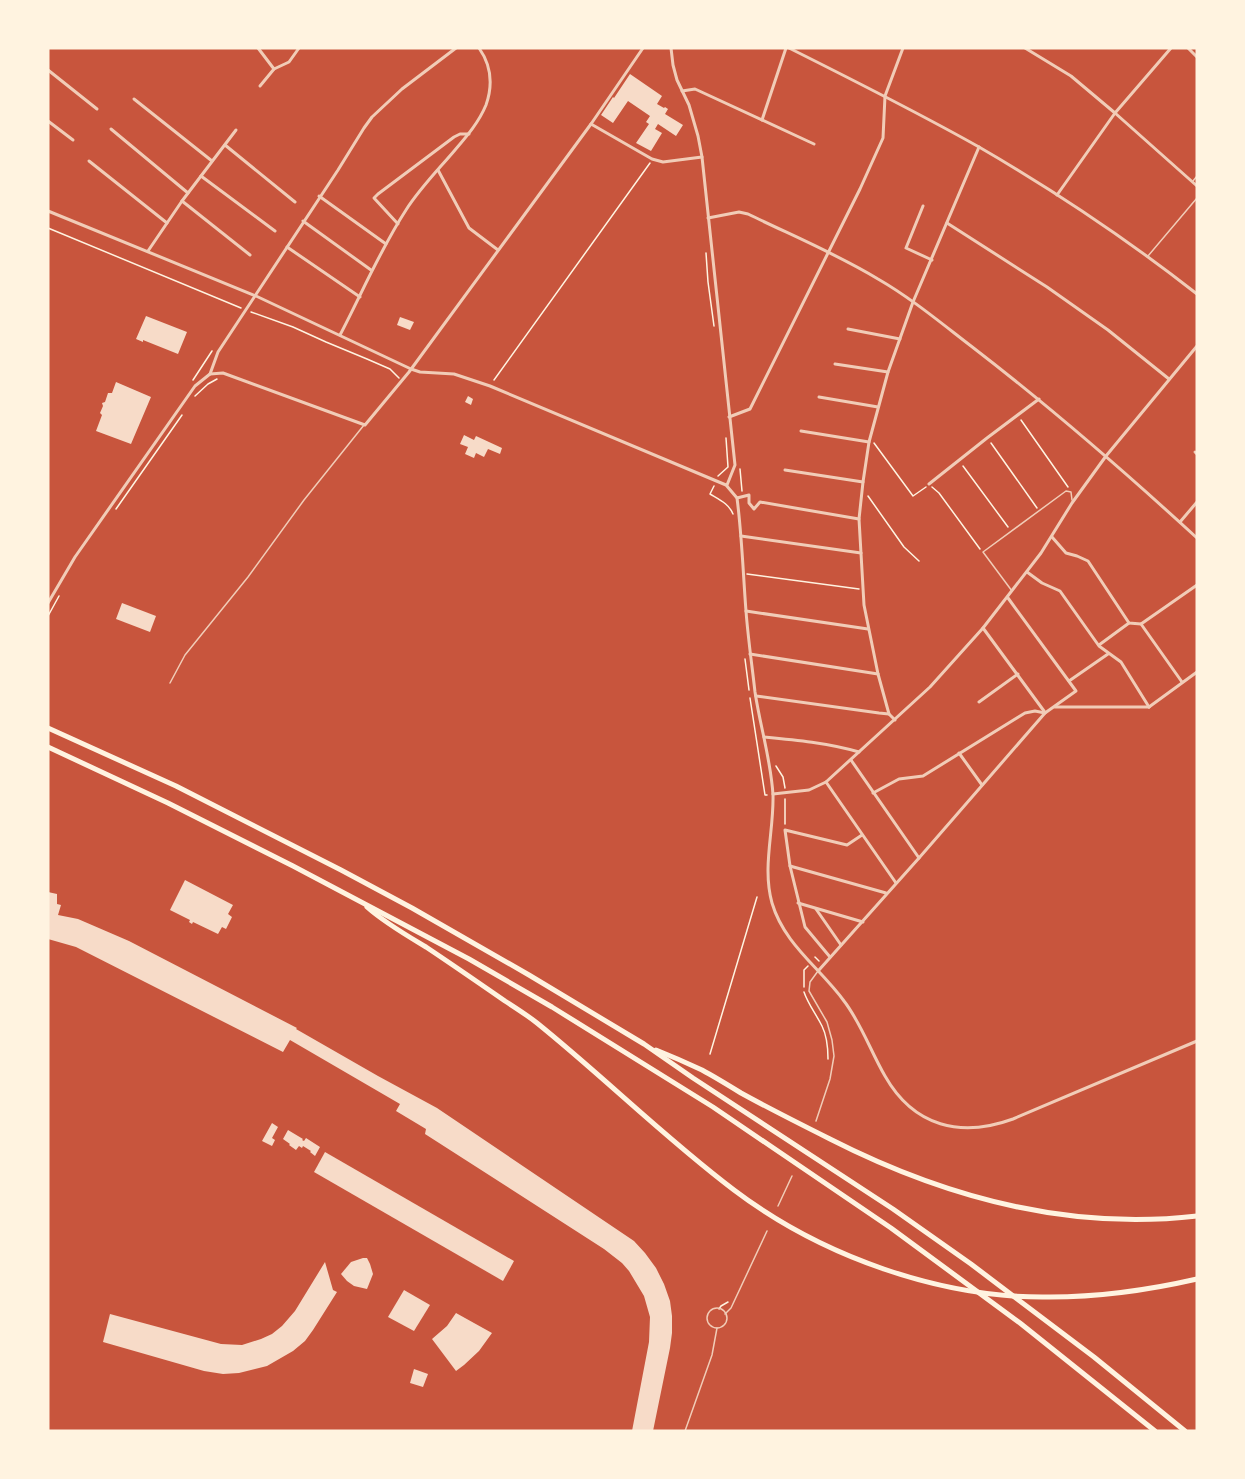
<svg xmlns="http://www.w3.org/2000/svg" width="1245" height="1479" viewBox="0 0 1245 1479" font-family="Mulish,sans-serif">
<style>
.building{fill:#f7dbc8}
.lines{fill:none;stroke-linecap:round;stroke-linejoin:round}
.path{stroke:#fff3e0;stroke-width:1.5}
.service{stroke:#f1ccb7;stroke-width:1.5}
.minor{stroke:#f1ccb7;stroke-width:3}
.motorway{stroke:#fff3e0;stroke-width:5}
</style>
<rect width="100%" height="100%" fill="#c8553d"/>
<g class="building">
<path d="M630,74l32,22 -5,8 7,4 1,-1 3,2 -3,5 18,11 -7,11 -18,-12 -3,5 7,4 -11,18 -15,-8 13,-19 -3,-2 4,-6 -22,-15 -15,22 -12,-8 12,-18 1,1z"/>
<path d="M146,316l41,16 -9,22 -35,-14v2l-7,-3z"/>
<path d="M400,317l14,5 -4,8 -13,-5z"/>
<path d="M116,382l35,15 -20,47 -35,-13 6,-16 -2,-2 3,-7 -1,-3 3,-1 3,-9h4z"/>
<path d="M468,396l5,3 -2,6 -6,-3z"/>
<path d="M464,435l10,5 2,-4 26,12 -2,6 -12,-5 -4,8 -8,-4 -2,5 -9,-4 3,-7 -8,-3z"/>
<path d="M122,603l34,13 -6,16 -34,-13z"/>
<path d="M185,880l48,25 -5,9 4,3 -6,12 -4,-2 -4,7 -25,-12 -1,2 -3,-2 1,-2 -20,-10z"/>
<path d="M48,892l9,2v10l4,1 -3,10 20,4 51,22 168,87 -1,1 82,47 59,32 197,133 11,12 11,15 8,16 6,17 2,15v17l-2,15 -17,83h-21l17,-89 1,-25 -6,-21 -15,-25 -7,-8 -18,-14 -179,-115 1,-5 -30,-18 4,-7 -110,-64 -7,12 -207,-105 -28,-8z"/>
<path d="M272,1123l6,4 -6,11 3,2 -3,6 -10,-5z"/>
<path d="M288,1130l15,9 -1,1 2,1 2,-3 14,9 -5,9 -5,-4 1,-1 -8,-5 -1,2 -3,-2 -3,4 -7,-5 1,-1 -7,-5z"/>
<path d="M325,1152l189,109 -11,20 -189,-109z"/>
<path d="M363,1258h4l3,6 3,10 -6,15 -13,-3 -7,-5 -6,-7 10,-12z"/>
<path d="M325,1262l8,28 4,2 -24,38 -8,11 -12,10 -26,15 -28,7 -16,1 -19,-3 -101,-29 7,-28 111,30 21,1 19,-6 11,-5 10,-8 13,-15z"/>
<path d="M404,1290l26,15 -16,26 -26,-14z"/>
<path d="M456,1313l36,20 -13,18 -15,14 -8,6 -24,-32 15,-13z"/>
<path d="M414,1369l14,5 -5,13 -13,-4z"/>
</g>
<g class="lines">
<g class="path">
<path d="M48,228l193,80"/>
<path d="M706,253l2,29 6,44"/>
<path d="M251,312l42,15 33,15 41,17 23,10 9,9"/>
<path d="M193,380l19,-29"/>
<path d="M494,380l156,-217"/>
<path d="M195,396l13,-12 9,-5"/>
<path d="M1021,420l47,67"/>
<path d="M874,443l39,53 13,-9"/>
<path d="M991,443l46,65"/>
<path d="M963,466l45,61"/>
<path d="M740,469l2,22"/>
<path d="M718,476l10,-9 -2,-29"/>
<path d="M714,486l-4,8c10,6 19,10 23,20"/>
<path d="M932,487l7,6 41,56"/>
<path d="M868,496l36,51 15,14"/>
<path d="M116,509l66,-94"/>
<path d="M747,574l112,15"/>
<path d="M48,616l11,-20"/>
<path d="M745,659l4,31"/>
<path d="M750,698l15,97h2"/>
<path d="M776,766l7,11 2,11"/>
<path d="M785,824v-25"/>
<path d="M815,957l4,4"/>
<path d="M804,987v-17l4,-4"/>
<path d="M804,992c4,12 12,22 18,34 5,10 6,22 6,33"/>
<path d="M710,1054l47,-157"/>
<path d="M719,1309l2,-3 7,-4"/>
</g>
<g class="service">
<path d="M1193,181l4,-5"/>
<path d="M1148,256l49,-58"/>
<path d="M1012,591l-29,-39 83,-61 5,1 1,8"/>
<path d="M170,683l15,-28 63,-78 56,-77 60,-75"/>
<path d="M816,1121l14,-42 4,-23 -2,-16 -5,-18 -18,-31 1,-9 8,-11"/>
<path d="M778,1206l14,-30"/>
<circle cx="717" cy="1318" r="10"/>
<path d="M725,1314l6,-6 36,-77"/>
<path d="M685,1431l27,-76 5,-27"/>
</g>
<g class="minor">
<path d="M258,48l16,21 15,-7 10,-14"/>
<path d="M671,48l2,17 4,15 12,25 9,31 4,21 33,308 -8,20"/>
<path d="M789,48c64,32 128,64 190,99 76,44 149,93 218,147"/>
<path d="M1025,48l46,28 44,37 82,73"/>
<path d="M1188,48l9,9"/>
<path d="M48,70l49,39"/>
<path d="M260,86l14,-17"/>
<path d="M682,91l13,-2 119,55"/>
<path d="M134,99l78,62"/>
<path d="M762,120l24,-72"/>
<path d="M48,121l25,19"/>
<path d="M591,124l61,35 11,3 39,-5"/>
<path d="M111,129l77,64"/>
<path d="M225,145l70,57"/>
<path d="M89,161l78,62"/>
<path d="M438,170l31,58 29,22"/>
<path d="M201,176l74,55"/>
<path d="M1057,195l58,-82 56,-65"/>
<path d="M319,196l67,48"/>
<path d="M182,201l68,54"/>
<path d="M923,206l-17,42 26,12"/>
<path d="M48,211l208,85 155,73 9,3 34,2 36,12 236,99 11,13c5,38 6,75 9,113 2,27 6,54 9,81 5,34 16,68 18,103 1,36 -11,72 -1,108 12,41 48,65 72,98 17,22 27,51 41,75 29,51 76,62 128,43l184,-78"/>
<path d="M708,218l31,-6 9,2c43,21 89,40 130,65 33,19 63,44 93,67 78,60 153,125 226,192"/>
<path d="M303,221l68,49"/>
<path d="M947,223l100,64 61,43 61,49"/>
<path d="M398,224l-24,-26 4,-4 76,-57 6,-3h9"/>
<path d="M287,247l73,50"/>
<path d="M148,251l34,-50 54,-71"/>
<path d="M848,329l52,10"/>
<path d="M340,335c22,-42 40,-85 66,-125 14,-22 33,-41 49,-60 12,-14 24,-28 31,-45 7,-20 5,-40 -7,-57"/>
<path d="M835,364l53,8"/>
<path d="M210,374l13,-1 142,52 44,-53 182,-248 52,-76"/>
<path d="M819,397l59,10"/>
<path d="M729,417l21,-8 110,-220 23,-51 2,-42 18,-48"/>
<path d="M801,431l68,11"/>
<path d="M1195,452l2,2"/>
<path d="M785,470l78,12"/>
<path d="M929,484l58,-46 52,-39"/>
<path d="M737,498l12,-3v8l5,6 6,-7 99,17"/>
<path d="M1180,522l17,-20"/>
<path d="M741,536l120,17"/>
<path d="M1052,537l14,16 11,3 11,5 41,62 12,1 41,58"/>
<path d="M1027,572l15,11 18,8 39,55 22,16 28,45"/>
<path d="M48,603l27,-46 120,-171 15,-12 8,-22 120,-182 26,-42 8,-11 30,-28 54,-41"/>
<path d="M746,611l122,18"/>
<path d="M1141,624l56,-39"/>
<path d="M983,628l61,83"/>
<path d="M1099,645l30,-22"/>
<path d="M750,654l128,20"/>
<path d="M1069,681l39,-27"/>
<path d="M756,696l123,17 10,1"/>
<path d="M979,702l39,-28"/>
<path d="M1055,707h94"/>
<path d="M1149,707l48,-35"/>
<path d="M895,720l-6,-6 -11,-40 -14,-69 -5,-86 4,-37 6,-40 19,-70 25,-70 66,-155"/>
<path d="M764,737c32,3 64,6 95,15"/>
<path d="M959,753l23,32"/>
<path d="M851,760l68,98"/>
<path d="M826,782l70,101"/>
<path d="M873,793l26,-14 24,-3 102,-63 10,-2 10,2"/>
<path d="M773,794l36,-4 17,-8 104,-95 53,-59 58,-75 31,-50 34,-47 91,-110"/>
<path d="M790,866l96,27"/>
<path d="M798,903l65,19"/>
<path d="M816,909l25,36"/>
<path d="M830,957l-25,-30 -15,-61 -5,-36 62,15 15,-10"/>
<path d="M819,970l100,-112 126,-145 31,-22 -68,-93"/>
</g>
<g class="motorway">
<path d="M48,728l128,58 165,84 71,38 117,67 115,69 49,34 200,131 78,55 123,93 91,74"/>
<path d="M48,747l120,56 125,63 176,93 83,48 161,100 178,121 129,95 135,108"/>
<path d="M367,907c18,16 39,28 59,40 27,18 53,36 79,54 11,7 22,14 32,22 67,54 128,115 197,167 87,66 207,109 316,107 50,0 99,-7 147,-18"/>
<path d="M656,1050c15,6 31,13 46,20 13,7 26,15 39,23 29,16 59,31 89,46 114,58 239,92 367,77"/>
</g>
</g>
<rect width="1245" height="1479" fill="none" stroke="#fff3e0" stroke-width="99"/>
</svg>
